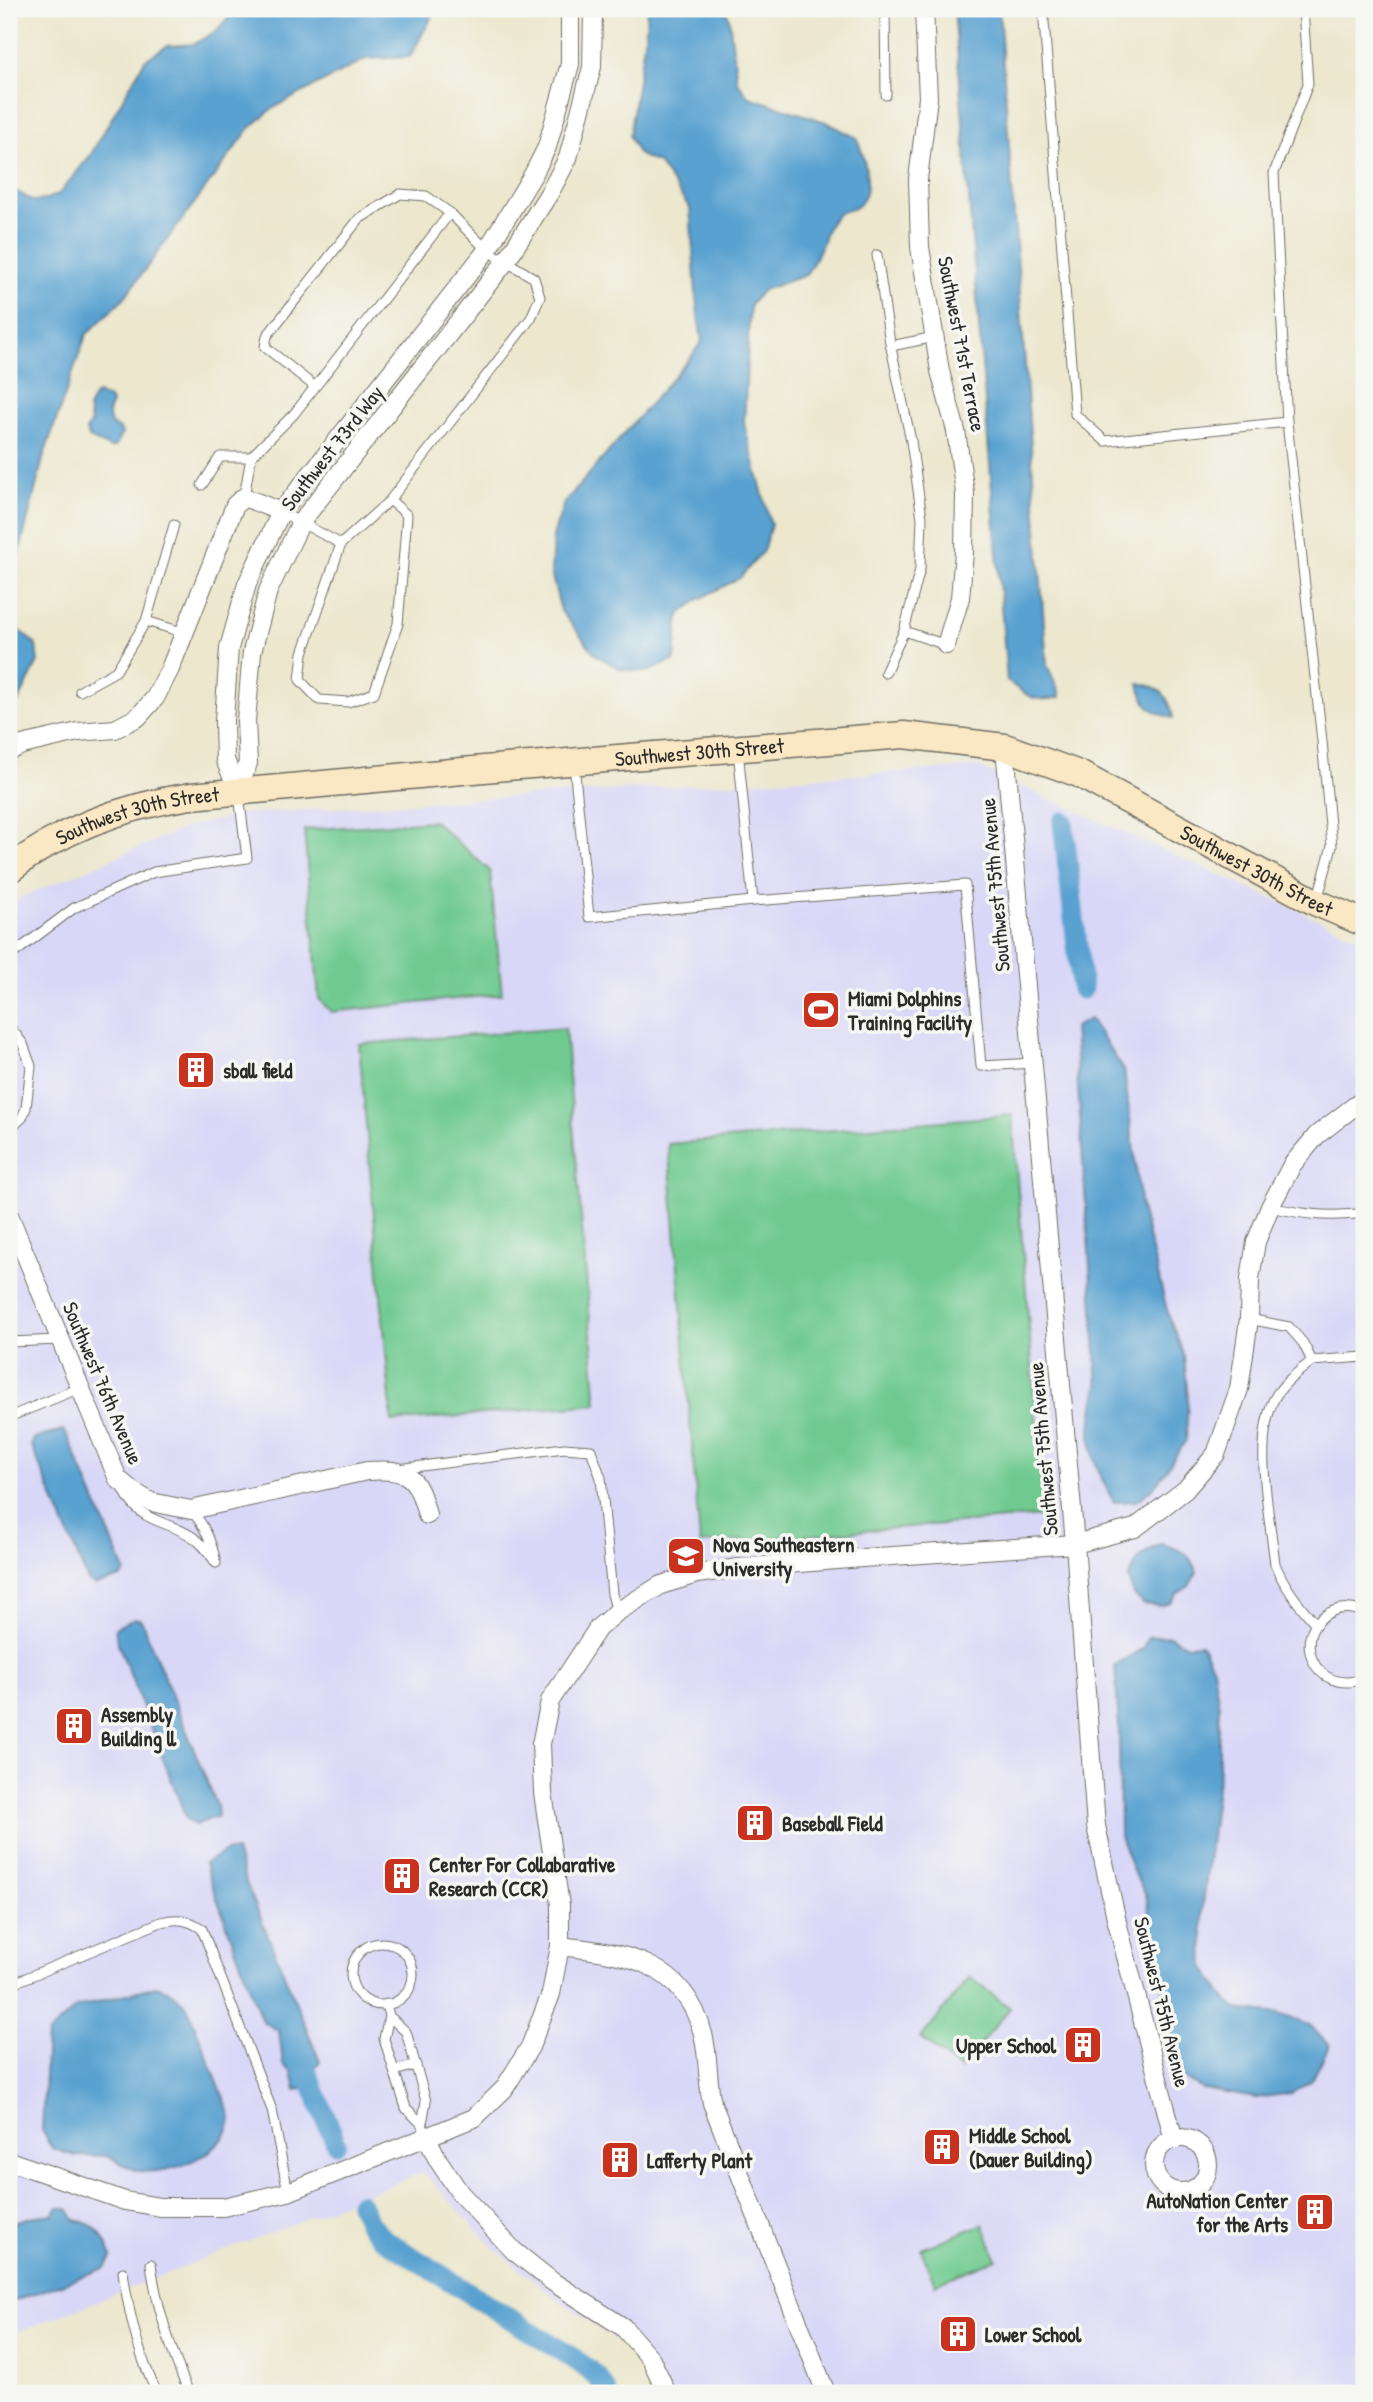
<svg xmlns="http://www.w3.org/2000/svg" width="1373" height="2402" viewBox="0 0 1373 2402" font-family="'Patrick Hand',sans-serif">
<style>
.built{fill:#d9d7f7}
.green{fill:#70ca90;stroke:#4e7a5e;stroke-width:2}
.water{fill:#59a1d0;stroke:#42667e;stroke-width:2}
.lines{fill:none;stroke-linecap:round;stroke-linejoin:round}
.canal{stroke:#59a1d0;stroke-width:21}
.lane-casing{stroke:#6f6d64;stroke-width:11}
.street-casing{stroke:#6f6d64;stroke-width:20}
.secondary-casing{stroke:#6f6d64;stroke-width:29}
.lane{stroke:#fff;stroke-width:9}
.street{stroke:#fff;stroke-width:18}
.secondary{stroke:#fae7c3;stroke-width:26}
.labels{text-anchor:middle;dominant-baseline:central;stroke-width:7;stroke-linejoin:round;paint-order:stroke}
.street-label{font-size:21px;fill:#2b2b2b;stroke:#f6f6f2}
.poi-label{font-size:21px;font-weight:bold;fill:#2b2b2b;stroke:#f6f6f2;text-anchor:start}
</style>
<rect width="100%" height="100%" fill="#f6f6f2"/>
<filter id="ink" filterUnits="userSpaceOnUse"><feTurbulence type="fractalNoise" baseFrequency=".0143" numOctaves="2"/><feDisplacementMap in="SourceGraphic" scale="14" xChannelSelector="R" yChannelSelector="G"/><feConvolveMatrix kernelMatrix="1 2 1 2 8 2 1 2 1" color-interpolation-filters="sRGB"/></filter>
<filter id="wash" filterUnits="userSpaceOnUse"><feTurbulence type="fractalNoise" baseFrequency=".00686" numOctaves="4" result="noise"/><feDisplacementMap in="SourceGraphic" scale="28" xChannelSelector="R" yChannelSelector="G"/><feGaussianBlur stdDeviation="1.57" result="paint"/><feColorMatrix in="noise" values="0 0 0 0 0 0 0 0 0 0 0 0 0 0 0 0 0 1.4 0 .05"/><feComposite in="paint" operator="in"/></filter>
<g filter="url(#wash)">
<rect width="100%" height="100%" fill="#ece7cd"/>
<path class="built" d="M978,767l386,173v1453h-709l-7,-18 -17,-24 -83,-59 -53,-43 -72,-77 -414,164v-1427l13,-12 163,-69 57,-14z"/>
<g class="green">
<path d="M434,821l56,50 12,123 -171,18 -12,-13 -15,-169z"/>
<path d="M565,1028l32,376 -205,18 -33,-378z"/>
<path d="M1012,1115l32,401 -344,28 -32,-400z"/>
<path d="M970,1977l40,31 -50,61 -39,-31z"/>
<path d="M983,2224l14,35 -62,25 -14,-35z"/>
</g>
<g class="water">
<path d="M230,9h206l-26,48 -44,2 -93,49 -23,20 -126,170 -38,37 -42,120 -23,91 -12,33v-392l24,14 11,-1 15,-6 31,-38 55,-96 22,-14 27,-2 22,-13 14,-15z"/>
<path d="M647,9h78l4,9 8,63 12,16 77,25 31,16c7,19 20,57 -3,70 -6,3 -15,3 -19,9 -10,10 -10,22 -16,34 -3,8 -9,16 -13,24l-43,15 -13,15 -6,119 27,101 -8,26 -23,27 -41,21 -20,16 -4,45 -28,12 -27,-3 -24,-14 -35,-44 -10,-38 2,-37 11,-33 127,-146 11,-16 -5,-33 -7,-100 -32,-45 -19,-8 -10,-19 17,-105z"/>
<path d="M954,9h45l48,656 11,24 2,8c-25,7 -34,-2 -53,-16z"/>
<path d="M99,394l10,5 3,5 -4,8 3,13 9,4 2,4 -6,13 -5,2 -22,-10 -3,-7 5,-9 -3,-14 7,-13z"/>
<path d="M9,621l27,24 2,17 -20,40 -9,6z"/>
<path d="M1139,683c21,3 31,13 34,35 -21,-5 -30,-13 -34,-35z"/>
<path d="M1090,1019l34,51 17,138 27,106 16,42 4,43 -2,41 -21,32 -13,17 -16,12 -22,1c-26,-45 -28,-66 -16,-116l-24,-359z"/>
<path d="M63,1430l5,7 57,134 -3,6 -27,8 -7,-4 -57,-136 2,-6z"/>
<path d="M1161,1544c18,5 30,9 36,28l-8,14 -12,8 -6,9 -11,3 -17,-2 -9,-9 -6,-16c11,-23 10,-23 33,-35z"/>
<path d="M135,1618l6,2 76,186 1,10 -23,9 -8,-5 -70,-179 -2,-13z"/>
<path d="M1169,1636l18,9 14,-1 12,24 6,38v63l-17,144 2,53 22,34 11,9 42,5 31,11 19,21 -17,34 -20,13 -36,5 -54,-9 -23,-14 -33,-181 -11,-18 -15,-40 -1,-109 -4,-62 28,-17 5,-11z"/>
<path d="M226,1851h10l10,32 74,178 -20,28 -4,1 -4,-18 -9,-7 -4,-34 -17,-10 -54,-147 -3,-11z"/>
<path d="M156,1986l16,6 15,14 44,110c0,37 -60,59 -92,55 -13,-2 -23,-13 -34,-15 -9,-1 -18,1 -27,0 -9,-1 -17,-5 -26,-8l-10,-17 5,-97 29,-26z"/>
<path d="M58,2207l10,2 7,11c25,5 27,15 37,37l-7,11 -96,35v-79l20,-7 24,-3z"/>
</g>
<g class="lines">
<g class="canal">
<path d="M1063,822l19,167"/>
<path d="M298,2051l38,92"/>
<path d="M360,2204l8,18 14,16 197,124 19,16 9,15"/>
</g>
</g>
</g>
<g filter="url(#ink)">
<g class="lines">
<defs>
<g id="lane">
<path d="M885,9l1,86"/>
<path d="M1043,9l32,405 30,27 182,-19"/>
<path d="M1303,9l5,75 -34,89 13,249 35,319 10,105 -15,55"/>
<path d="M877,255l13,88 21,98 11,77 -2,51 -16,62 42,14"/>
<path d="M891,346l44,-9"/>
<path d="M251,457l43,-43 156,-201 -24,-17 -26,-2 -41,25 -92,117 -2,11 49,39"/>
<path d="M202,485l18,-28h31l-7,40"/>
<path d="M390,500l141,-182 9,-21 -6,-19 -47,-28 -37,-37"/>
<path d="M281,512l60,32 -38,109 -3,27 19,20 29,2 26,-9 24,-69 9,-109 -17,-15 -49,44"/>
<path d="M174,525l-28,96 39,12"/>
<path d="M885,673l19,-42"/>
<path d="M80,691l36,-20 30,-50"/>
<path d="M738,750l15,151"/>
<path d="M574,764l15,153 164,-16 212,-16 16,181 52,-3"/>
<path d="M9,957l65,-49 80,-36 93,-14 -8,-63"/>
<path d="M9,1026l14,18 8,22 -5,42 -4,10 -13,12"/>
<path d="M1270,1207c32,7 54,10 87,7"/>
<path d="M1249,1319l40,8 14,16 9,18c-14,11 -30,23 -38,38 -21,43 -4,118 1,165 10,24 24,41 41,60"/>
<path d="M9,1342l51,-2"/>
<path d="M1312,1361l52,-4"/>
<path d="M9,1417l71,-29"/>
<path d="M398,1469l166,-21 27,2 10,28 11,116 5,18"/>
<path d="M124,1490c17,35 43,29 70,48 10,7 15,15 22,25"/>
<path d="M191,1510c13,15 19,28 24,48"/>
<path d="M1364,1613c-9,-5 -22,-6 -31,-2 -47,20 -18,88 31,67"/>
<circle cx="382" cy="1974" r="31"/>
<path d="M9,1985l152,-63c17,-4 27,-3 41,7l70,181 16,82"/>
<path d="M9,1995v3"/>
<path d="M386,2004l3,12 -5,23 22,69 16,16 5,14"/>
<path d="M389,2016l17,16 20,69 -4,23"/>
<path d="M394,2071l22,-6"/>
<path d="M151,2264c6,45 20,87 38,129"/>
<path d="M123,2272c6,43 15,83 34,121"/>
</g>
<g id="street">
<path d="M924,9l4,89 -10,81 2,68 20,124 16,60 9,62 -1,59 -4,46 -14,47"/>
<path d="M1005,747l70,797 21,282 21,96 57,218"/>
<path d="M9,751l13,-6 56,-13 37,-3 23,-12 17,-19 15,-29 65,-164 9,-8 37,15"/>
<path d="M238,790l-13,-30 -1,-39 5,-73 18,-64 34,-72 206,-262 47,-77 13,-26 23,-83v-55"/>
<path d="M238,790l10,-27 -2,-42 6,-69 16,-61 33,-69 205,-261 44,-69 18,-34 24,-91 1,-58"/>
<path d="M9,1215l109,264 16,13 17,10 40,8 176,-39c41,-3 50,4 60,44"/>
<path d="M560,1946c64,7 124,15 143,88 6,23 4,47 9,69l114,290"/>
<circle cx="1181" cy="2165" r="27"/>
<path d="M427,2138l11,22 22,33 54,58 39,31 70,45 28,32 16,34"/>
<path d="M9,2161l116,40 35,6h63l65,-15 186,-74 30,-29 26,-42 21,-53 9,-48v-41l-17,-112 -2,-49 9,-43 48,-73 19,-16 44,-27 36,-11 41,-6 124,-10 213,-14 60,-16 50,-38 31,-36 23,-65 10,-70 1,-40 6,-37 14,-35 22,-42 25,-30 39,-30 8,-4"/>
</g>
<g id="secondary">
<path id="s1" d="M9,870c53,-42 116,-64 182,-74l315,-29 398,-32 101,12 74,27 238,129 47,20"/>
</g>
</defs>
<use href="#lane" class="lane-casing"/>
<use href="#street" class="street-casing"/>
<use href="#secondary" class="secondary-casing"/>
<use href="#lane" class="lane"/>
<use href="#street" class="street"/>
<use href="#secondary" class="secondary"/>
</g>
</g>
<defs>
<symbol id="stadium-square" viewBox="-11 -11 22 22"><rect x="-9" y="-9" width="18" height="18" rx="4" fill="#c8321e" stroke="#f6f6f2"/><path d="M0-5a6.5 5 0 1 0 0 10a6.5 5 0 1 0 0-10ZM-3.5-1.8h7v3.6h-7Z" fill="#fff"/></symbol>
<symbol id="building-square" viewBox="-11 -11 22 22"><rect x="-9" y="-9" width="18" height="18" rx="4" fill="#c8321e" stroke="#f6f6f2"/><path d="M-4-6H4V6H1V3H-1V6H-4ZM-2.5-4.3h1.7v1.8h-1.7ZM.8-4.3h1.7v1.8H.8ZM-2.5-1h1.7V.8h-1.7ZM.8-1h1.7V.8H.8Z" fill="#fff"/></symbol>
<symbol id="university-square" viewBox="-11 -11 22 22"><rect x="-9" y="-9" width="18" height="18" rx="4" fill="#c8321e" stroke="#f6f6f2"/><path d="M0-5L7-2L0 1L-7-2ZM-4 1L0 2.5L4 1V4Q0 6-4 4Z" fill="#fff"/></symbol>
</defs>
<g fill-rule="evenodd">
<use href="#stadium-square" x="799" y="988" width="44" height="44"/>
<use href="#building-square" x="174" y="1048" width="44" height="44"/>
<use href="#university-square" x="664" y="1534" width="44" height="44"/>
<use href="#building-square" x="52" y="1704" width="44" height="44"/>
<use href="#building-square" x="733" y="1801" width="44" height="44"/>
<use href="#building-square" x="380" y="1854" width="44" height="44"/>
<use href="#building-square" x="1061" y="2023" width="44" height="44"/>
<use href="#building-square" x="920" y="2125" width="44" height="44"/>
<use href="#building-square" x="598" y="2138" width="44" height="44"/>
<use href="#building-square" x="1293" y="2190" width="44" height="44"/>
<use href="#building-square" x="936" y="2312" width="44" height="44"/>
</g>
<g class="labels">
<g class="street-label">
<text transform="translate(962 344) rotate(79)">Southwest 71st Terrace</text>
<text transform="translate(332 448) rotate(-52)">Southwest 73rd Way</text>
<text stroke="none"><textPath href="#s1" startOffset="709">Southwest 30th Street</textPath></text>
<text stroke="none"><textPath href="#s1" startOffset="142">Southwest 30th Street</textPath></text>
<text stroke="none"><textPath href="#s1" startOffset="1297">Southwest 30th Street</textPath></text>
<text transform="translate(995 885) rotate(-95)">Southwest 75th Avenue</text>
<text transform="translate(103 1383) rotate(67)">Southwest 76th Avenue</text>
<text transform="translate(1043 1449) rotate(-95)">Southwest 75th Avenue</text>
<text transform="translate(1162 2002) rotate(76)">Southwest 75th Avenue</text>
</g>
<g class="poi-label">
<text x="848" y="998">Miami Dolphins<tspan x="848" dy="24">Training Facility</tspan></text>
<text x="223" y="1070">sball field</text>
<text x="713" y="1544">Nova Southeastern<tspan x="713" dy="24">University</tspan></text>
<text x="101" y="1714">Assembly<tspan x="101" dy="24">Building ll</tspan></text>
<text x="782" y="1823">Baseball Field</text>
<text x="429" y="1864">Center For Collabarative<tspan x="429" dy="24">Research (CCR)</tspan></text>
<text x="1056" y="2045" text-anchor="end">Upper School</text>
<text x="969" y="2135">Middle School<tspan x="969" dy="24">(Dauer Building)</tspan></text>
<text x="647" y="2160">Lafferty Plant</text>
<text x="1288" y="2200" text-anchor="end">AutoNation Center<tspan x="1288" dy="24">for the Arts</tspan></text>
<text x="985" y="2334">Lower School</text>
</g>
</g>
<rect width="1373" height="2402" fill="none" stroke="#f6f6f2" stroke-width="35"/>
</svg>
